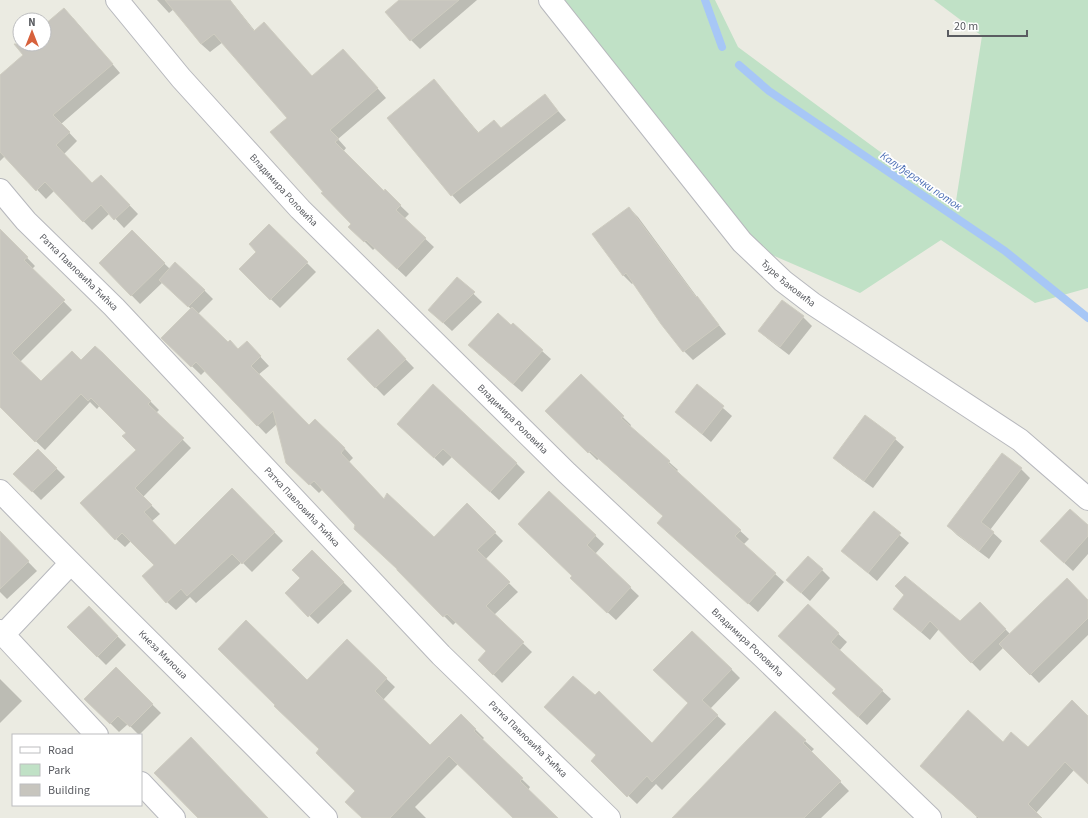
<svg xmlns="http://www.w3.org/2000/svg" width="1088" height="818" viewBox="0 0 1088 818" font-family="'Source Sans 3',sans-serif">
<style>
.green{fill:#c0e1c6}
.shadow{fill:#0003}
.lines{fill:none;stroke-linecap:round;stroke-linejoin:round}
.stream{stroke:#a7c7f6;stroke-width:8}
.building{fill:#c7c5be;stroke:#cfcdc1}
.minor-casing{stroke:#b7b8bd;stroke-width:24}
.minor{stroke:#fff;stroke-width:22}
.labels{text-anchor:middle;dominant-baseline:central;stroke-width:3.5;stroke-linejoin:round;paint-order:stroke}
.street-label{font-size:10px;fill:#5a5c61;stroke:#fff}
.water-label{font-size:11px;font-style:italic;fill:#4d6fb6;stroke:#fff}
</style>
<rect width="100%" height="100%" fill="#ebebe2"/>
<path class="green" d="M550,0h165l23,47 217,160 27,-171 -48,-36h154v288l-53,15 -94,-63 -81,53 -118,-51z"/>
<g class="shadow">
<path d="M157,0h73l25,31 9,-8 48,54 40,-18 34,39 -48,41 8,9 -3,4 41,41 1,-2 24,23 -5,5 30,28 -28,30 -31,-29 -2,2 -23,-23 3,-3 -29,-32 -36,-74 -65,-76 -13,10 -9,-8 -27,-35 -5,4z"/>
<path d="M401,0h76l-57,49 -9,-9z"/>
<path d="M73,18l47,55 -59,51 16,17 -13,13 29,30 17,1 28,29 -14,14 -14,-15 -18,17 -38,-39 -8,8 -41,-43 -5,5v-84l25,-21 -1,-12h20v-17z"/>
<path d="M434,81l45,52 15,-12 8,8 43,-33 21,24 -106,84 -8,-9z"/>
<path d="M629,208l9,9 62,84 26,33 -33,26 -9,-9 -22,-28 -29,-40 -1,1 -9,-9z"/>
<path d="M269,225l47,47 -36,36 -40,-39 18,-17z"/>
<path d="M2,232l33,34 -3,3 40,41 -52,52 21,21 40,-22 22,-7 56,56 -3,3 35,35 -48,49 17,17 -8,7 23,25 57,-57 51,52 -31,31 -10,-10 -46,41 -6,-6 -14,13 -9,-8 -12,-37 -24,-24 -6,6 -9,-8 22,-89 -10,-17 -28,-28 -3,4 -7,-7 -45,48 -45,-43v-172z"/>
<path d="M132,232l38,37 34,21 9,9 -15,15 30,29 11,7 16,1 14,15 -11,9 51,51 6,-6 30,29 8,9 -4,4 36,38 49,38 33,-33 36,36 -18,19 33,32 -24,23 38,37 -30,31 -23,-23 8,-8 -31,-30 -3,3 -55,-55 -75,-81 -4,4 -32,-31 -10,-38 -11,10 -61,-63 -4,4 -38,-37 28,-29 -28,-27 -23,22 -40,-41z"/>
<path d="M457,278l25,24 -30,29 -14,-13z"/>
<path d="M803,317l9,9 -23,29 -21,-16 -9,-8z"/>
<path d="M386,339l28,29 -30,28 -36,-37z"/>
<path d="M542,351l9,8 -29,33 -44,-38z"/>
<path d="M581,376l50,49 -1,2 39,35 9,8 -2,2 73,67 -6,6 41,37 -26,30 -91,-81 -3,-14 -65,-58 -2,1 -50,-49z"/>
<path d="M697,385l35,31 -21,26 -35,-30z"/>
<path d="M407,432l109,31 9,9 -26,28 -47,-43 -9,9z"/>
<path d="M895,439l9,8 -31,41 -30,-22 -9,-8z"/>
<path d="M38,450l27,27 -24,23 -26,-26z"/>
<path d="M1002,455l19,14 9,9 -40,52 12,11 -13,18 -32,-24 -9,-9z"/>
<path d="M549,492l55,52 -9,10 44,42 -23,24 -36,-33z"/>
<path d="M874,513l35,30 -32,38 -34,-30z"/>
<path d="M1088,526v28l-15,17 -23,-21z"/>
<path d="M0,533l37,38 -30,28 -7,-7z"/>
<path d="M312,551l40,40 -34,33 -32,-31 15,-15z"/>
<path d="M822,570l8,8 -20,23 -23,-21z"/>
<path d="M1088,601v34l-49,48 -35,-36 -24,24 -41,-42 -9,11 -36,-31 66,13 20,-19 30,31z"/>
<path d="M808,606l39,36 -8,9 52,48 -24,26 -25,-23z"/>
<path d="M89,607l37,38 -20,20 -38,-38z"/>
<path d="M347,641l48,46 -12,13 47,46 31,-31 23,23 -2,2 48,47 -2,3 29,28h-43l-56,-54 -43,43 11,11h-64l-6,-27 -36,-42 -13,-67z"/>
<path d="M116,669l45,44 -22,22 -11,-11 -9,8 -33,-33z"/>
<path d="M731,669l9,9 -30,31 16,15 -64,66 -6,-6 -19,20 -45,-43 60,-17 38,-41z"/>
<path d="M0,679l22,22 -22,22z"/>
<path d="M1088,717v66l-14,-13 -38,43 5,5h-65l1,-1 -47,-43 73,-31 25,5z"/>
<path d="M805,741l9,8 -3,3 38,39 -28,27h-147z"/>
</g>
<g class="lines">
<g class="stream">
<path d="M705,0l17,47"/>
<path d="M739,65l30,26 236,160 83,67"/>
</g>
</g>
<g class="building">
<path d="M165,0h65l24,31 10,-9 48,54 31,-27 35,39 -48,42 9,9 -4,3 49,49 1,-2 16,16 -5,5 30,28 -29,31 -31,-29 -2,2 -16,-15 3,-3 -30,-31 2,-1 -53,-60 17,-14 -73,-84 -13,10z"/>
<path d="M399,0h60l-49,41 -25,-29z"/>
<path d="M64,8l49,56 -60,51 17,17 -14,13 36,38 9,-8 29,30 -16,15 -13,-15 -18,17 -38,-40 -9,9 -36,-39v-77l23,-20 -9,-11h30v-19z"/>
<path d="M434,79l44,54 16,-13 7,8 44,-34 13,17 -107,85 -64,-78z"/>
<path d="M629,207l67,90 1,-1 22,29 -36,27 -22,-28 -35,-51 -3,3 -31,-42z"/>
<path d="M269,224l39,38 -38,38 -31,-31 17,-17 -7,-8z"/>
<path d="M0,229l28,28 -4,3 41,40 -53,53 29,28 31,-30 9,9 14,-14 8,7 48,48 -3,3 36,34 -49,50 17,17 -8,7 31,33 57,-57 43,44 -33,32 -10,-10 -45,42 -6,-7 -15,14 -24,-27 12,-11 -32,-32 -7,7 -35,-37 56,-53 -14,-14 4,-3 -35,-35 -3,3 -7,-7 -46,48 -35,-35z"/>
<path d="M132,230l33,33 -34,33 -32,-33z"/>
<path d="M175,262l30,28 -17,17 -29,-27z"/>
<path d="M457,277l18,15 -32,31 -15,-13z"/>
<path d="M782,300l22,16 -24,31 -22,-16z"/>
<path d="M192,307l36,35 2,-2 8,9 9,-8 14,15 -10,10 58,59 6,-6 30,29 -4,5 43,46 3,-6 47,44 33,-34 29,29 -19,18 33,32 -24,24 38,36 -31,33 -15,-15 8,-9 -39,-37 -4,3 -46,-47v-1l-43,-40 1,-4 -41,-44 -5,4 -23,-22 -13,-52 -16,15 -61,-64 -5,5 -30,-29z"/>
<path d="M498,313l13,12 2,-2 30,27 -30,34 -45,-39z"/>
<path d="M378,329l28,30 -31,29 -28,-29z"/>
<path d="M581,374l43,42 -3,2 49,43 -2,2 73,67 -6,6 41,37 -28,31 -91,-81 6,-7 -73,-65 -2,2 -43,-42z"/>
<path d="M433,384l84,79 -27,29 -47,-43 -9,9 -37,-34z"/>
<path d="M697,384l27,22 -22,28 -27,-22z"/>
<path d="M865,415l31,23 -32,43 -31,-23z"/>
<path d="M38,449l19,19 -25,24 -19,-18z"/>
<path d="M1002,453l20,15 -41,54 13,10 -15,19 -32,-25z"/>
<path d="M549,491l47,44 -9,10 44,42 -24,26 -37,-35 2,-2 -54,-52z"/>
<path d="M1070,509l18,16v11l-24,27 -24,-22z"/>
<path d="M874,511l27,22 -33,40 -27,-22z"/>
<path d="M0,531l29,30 -29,28z"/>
<path d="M312,550l32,32 -36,35 -23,-24 15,-15 -8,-8z"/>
<path d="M808,556l15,13 -22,24 -15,-13z"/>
<path d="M905,576l55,45 20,-19 26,27 -35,34 -41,-42 -9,11 -28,-23 11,-14 -9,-9z"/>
<path d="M1067,578l21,22v18l-58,57 -31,-31z"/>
<path d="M808,604l31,29 -8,9 52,48 -25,27 -26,-24 4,-4 -58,-53z"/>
<path d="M89,606l29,30 -21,21 -30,-30z"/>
<path d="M246,620l61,60 40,-41 40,39 -12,13 55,54 31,-31 15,15 -2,2 49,47 -3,3 38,37h-45l-64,-62 -59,62h-28l-17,-16 10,-11 -39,-38 3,-4 -45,-43 1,-1 -57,-56z"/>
<path d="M692,631l40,38 -30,31 16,15 -66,67 -5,-6 -20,21 -36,-36 5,-6 -52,-48 29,-31 22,19 4,-4 53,52 36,-40 -35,-33z"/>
<path d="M116,667l37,37 -23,23 -12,-11 -8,8 -26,-25z"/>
<path d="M1072,700l16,16v68l-23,-22 -37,42 14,14h-63l-59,-52 48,-56 35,32 8,-10 17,15z"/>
<path d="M775,711l31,29 -3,3 38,38 -37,37h-132z"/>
<path d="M191,737l38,40 39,41h-70l-44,-45z"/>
</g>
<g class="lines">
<defs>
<g id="minor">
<path id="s1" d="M117,0l64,78 119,131 267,264 195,183 168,162"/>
<path id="s2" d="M550,0l192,242 41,39 30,23 207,136 68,59"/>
<path id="s3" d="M0,190l26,31 88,86 327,348 168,163"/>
<path id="s4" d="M0,491c107,110 218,217 326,327"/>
<path d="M0,631l97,104"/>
<path d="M3,635l67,-71"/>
<path d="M141,783l33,35"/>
</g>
</defs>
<use href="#minor" class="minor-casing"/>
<use href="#minor" class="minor"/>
</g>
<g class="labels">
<g class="street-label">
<text stroke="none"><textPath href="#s1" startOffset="253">Владимира Роловића</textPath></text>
<text stroke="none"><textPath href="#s3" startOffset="114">Ратка Павловића Ћићка</textPath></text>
<text stroke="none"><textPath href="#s2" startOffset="371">Ђуре Ђаковића</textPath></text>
<text stroke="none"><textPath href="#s1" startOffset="577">Владимира Роловића</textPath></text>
<text stroke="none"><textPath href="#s3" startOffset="438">Ратка Павловића Ћићка</textPath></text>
<text stroke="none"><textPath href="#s1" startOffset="901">Владимира Роловића</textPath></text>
<text stroke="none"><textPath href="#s4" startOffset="231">Кнеза Милоша</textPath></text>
<text stroke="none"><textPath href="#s3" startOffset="762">Ратка Павловића Ћићка</textPath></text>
</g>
<g class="water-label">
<text transform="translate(921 181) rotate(34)">Калуђерачки поток</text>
</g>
</g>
<rect x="12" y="734" width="130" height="72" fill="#ffffff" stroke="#bdbec0"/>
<rect x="20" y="747" width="20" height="6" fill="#ffffff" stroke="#bdbec0"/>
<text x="48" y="754" font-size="12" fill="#5a5c61">Road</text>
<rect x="20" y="764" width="20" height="12" fill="#c0e1c6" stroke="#bdbec0"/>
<text x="48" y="774" font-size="12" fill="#5a5c61">Park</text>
<rect x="20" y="784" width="20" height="12" fill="#c7c5be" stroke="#bdbec0"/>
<text x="48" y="794" font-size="12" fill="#5a5c61">Building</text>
<g transform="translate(32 32)"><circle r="19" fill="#ffffff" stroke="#bdbec0"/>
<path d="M0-3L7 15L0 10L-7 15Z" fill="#d7613c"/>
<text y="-6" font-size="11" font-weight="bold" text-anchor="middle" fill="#5a5c61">N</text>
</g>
<path d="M948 30v6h79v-6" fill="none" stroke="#5a5c61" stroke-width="2"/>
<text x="954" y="30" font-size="12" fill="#5a5c61" stroke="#ffffff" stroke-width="3" paint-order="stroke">20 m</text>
</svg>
